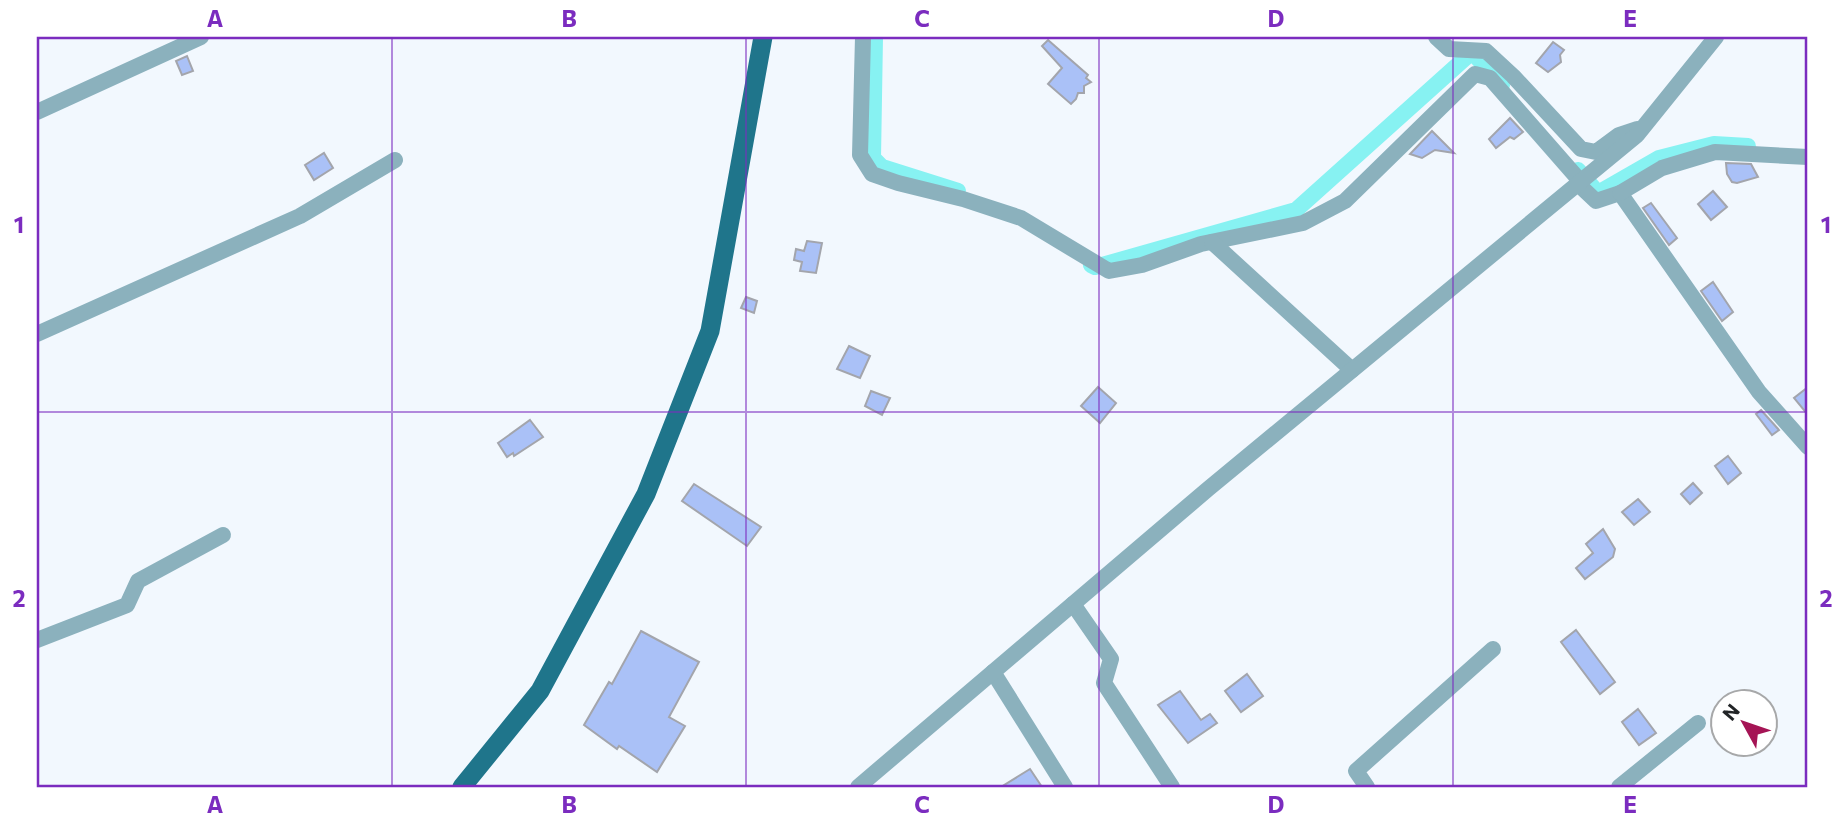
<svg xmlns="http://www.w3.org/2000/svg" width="1845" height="824" viewBox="0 0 1845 824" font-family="Commissioner,sans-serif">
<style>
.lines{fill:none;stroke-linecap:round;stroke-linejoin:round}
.canal{stroke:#87f2f2;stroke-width:16}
.building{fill:#aac1f7;stroke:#a3a5ac;stroke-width:2}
.minor{stroke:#8bb1bd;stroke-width:16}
.major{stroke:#1f758b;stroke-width:19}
.grid{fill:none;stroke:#7b2cbf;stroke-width:2;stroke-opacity:0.55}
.neatline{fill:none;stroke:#7b2cbf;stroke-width:2.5}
.grid-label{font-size:23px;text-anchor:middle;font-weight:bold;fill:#7b2cbf}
</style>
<rect width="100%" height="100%" fill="#f2f8fe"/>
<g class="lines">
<g class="canal">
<path d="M875,37l-2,121 9,9 76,24"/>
<path d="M1578,170l20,23 61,-35 55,-14 34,2"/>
<path d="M1091,265l4,2 201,-57 176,-158 30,33"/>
</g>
</g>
<g class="building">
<path d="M1048,40l40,35 -2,3 5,4 -7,4v7h-6l-2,6 -5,5 -23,-20 14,-16 -20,-22z"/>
<path d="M1553,42l11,8 -4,5 1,7 -13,10 -12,-9z"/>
<path d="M187,56l6,15 -11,4 -6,-14z"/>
<path d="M1510,118l13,14 -9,7 -4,-2 -14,11 -7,-9z"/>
<path d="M1432,131l22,22 -19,-3 -13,8 -12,-4z"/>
<path d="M324,153l9,15 -19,12 -9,-15z"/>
<path d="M1726,163l25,1 7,13 -21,6 -5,-1 -5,-8z"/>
<path d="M1713,191l14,16 -16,13 -13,-16z"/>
<path d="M1651,203l26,35 -8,7 -26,-37z"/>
<path d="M807,241l15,2 -6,30 -16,-2 2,-9 -8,-2 2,-11 8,2z"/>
<path d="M1713,282l20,30 -11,9 -21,-30z"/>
<path d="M746,297l11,4 -3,12 -13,-5z"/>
<path d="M849,346l21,10 -10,22 -23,-9z"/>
<path d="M1098,387l18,16 -16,20 -19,-17z"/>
<path d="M1808,387v28l-14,-17z"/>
<path d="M871,391l19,7 -8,17 -17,-9z"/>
<path d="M1761,410l18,20 -7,5 -16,-21z"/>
<path d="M530,420l13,17 -29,19 -1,-3 -6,4 -9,-14z"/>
<path d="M1728,456l13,17 -13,11 -13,-18z"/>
<path d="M1693,483l9,10 -12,11 -9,-10z"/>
<path d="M694,484l67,43 -14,19 -65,-45z"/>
<path d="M1638,499l12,13 -16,13 -12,-13z"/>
<path d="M1603,529l12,20 -2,8 -28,22 -9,-11 17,-15 -7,-9z"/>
<path d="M1576,630l39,52 -15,12 -39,-52z"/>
<path d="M641,631l58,31 -30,55 16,9 -28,46 -38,-26 -2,3 -33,-24 25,-43 3,2z"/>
<path d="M1247,674l16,22 -22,16 -16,-21z"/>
<path d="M1180,691l21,29 9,-6 7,9 -29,20 -30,-38z"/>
<path d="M1638,709l18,24 -17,12 -17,-23z"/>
<path d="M1030,769l12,18h-41z"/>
</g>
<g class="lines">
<g class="minor">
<path d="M863,37l-3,118 12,19 26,9 65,16 58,19 88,53 33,-6 59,-21 102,-21 42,-22 130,-127 15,4 91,104"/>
<path d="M1436,37l13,12 37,2 27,25 68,73 15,3 23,-17 18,-6"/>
<path d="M37,112l164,-75"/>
<path d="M1578,184l18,17 24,-8 139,199 49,55"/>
<path d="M1620,193l42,-25 53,-16 93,5"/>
<path d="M1212,242l140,128"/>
<path d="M37,334l263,-118 95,-56"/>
<path d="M1073,604l38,55 -7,24 68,104"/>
<path d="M37,640l90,-35 11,-24 85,-46"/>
<path d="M993,672l72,115"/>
<path d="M858,787l350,-298 429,-354 79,-98"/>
<path d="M1367,787l-11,-16 137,-122"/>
<path d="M1619,787l79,-64"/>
</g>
<path class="major" d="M462,787l78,-96 106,-197 64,-163 53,-294"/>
</g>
<path class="grid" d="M392,37v750M746,37v750M1099,37v750M1453,37v750M37,412h1771"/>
<rect width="1845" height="824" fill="none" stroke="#ffffff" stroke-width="77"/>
<g transform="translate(1744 723) rotate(310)"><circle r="33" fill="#ffffff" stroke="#a7a8a9" stroke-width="2"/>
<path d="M0-5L12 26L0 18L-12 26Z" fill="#a51455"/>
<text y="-10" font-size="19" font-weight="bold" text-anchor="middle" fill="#222527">N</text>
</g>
<rect x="38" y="38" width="1768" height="748" class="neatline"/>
<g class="grid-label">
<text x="215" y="27">A</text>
<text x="569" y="27">B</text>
<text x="922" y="27">C</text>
<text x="1276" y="27">D</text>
<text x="1630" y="27">E</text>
<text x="19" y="233">1</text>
<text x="1826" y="233">1</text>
<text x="19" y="607">2</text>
<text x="1826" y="607">2</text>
<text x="215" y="813">A</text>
<text x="569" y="813">B</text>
<text x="922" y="813">C</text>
<text x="1276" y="813">D</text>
<text x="1630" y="813">E</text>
</g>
</svg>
